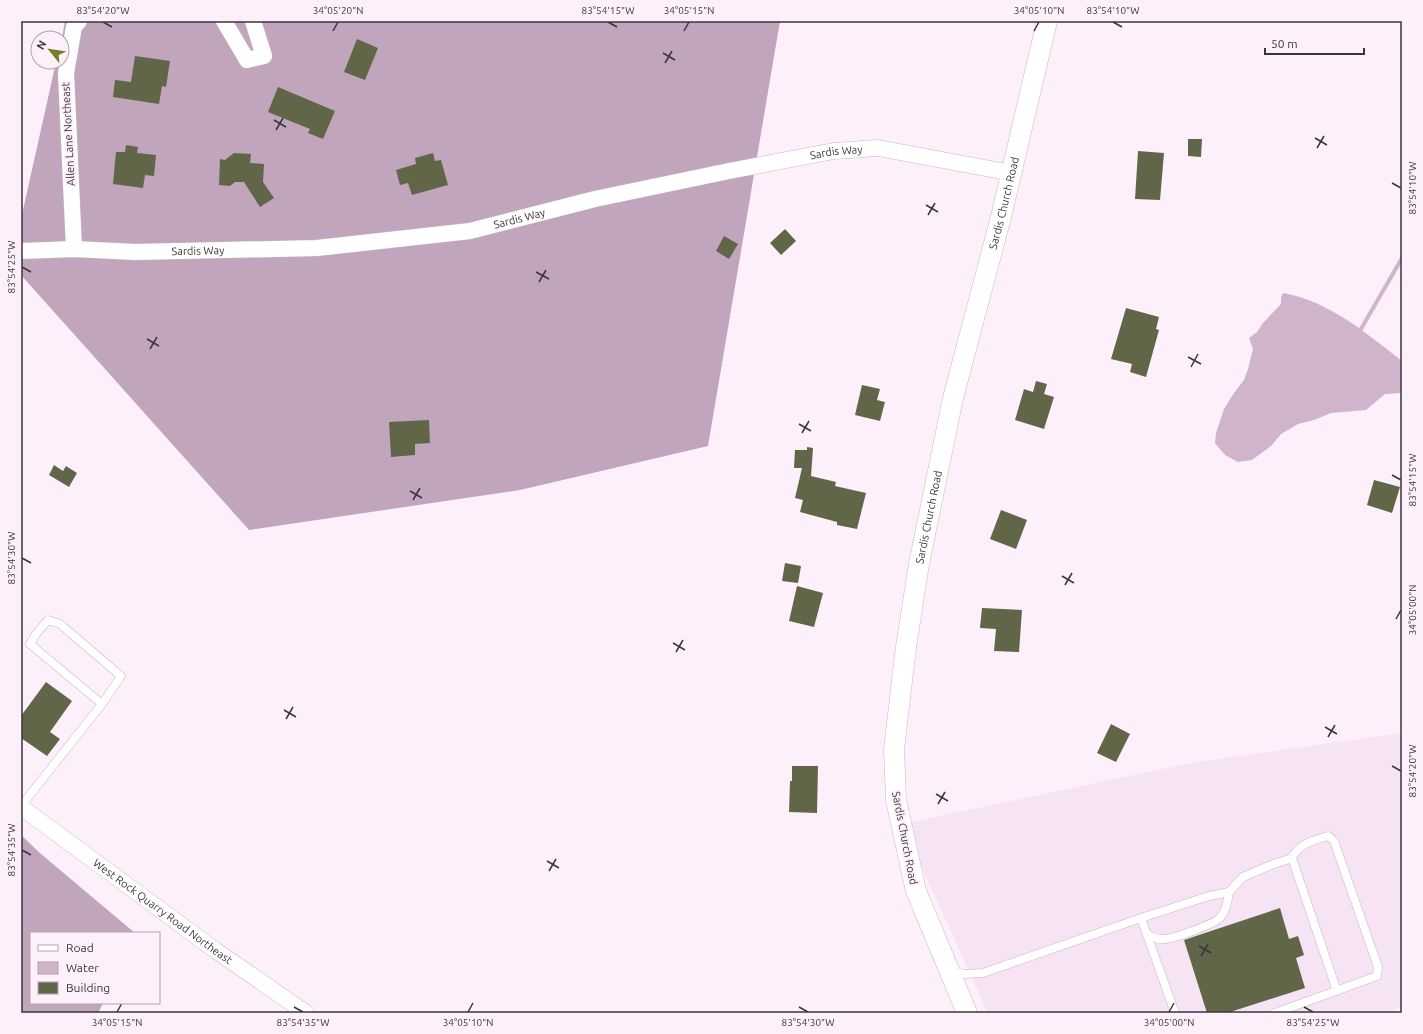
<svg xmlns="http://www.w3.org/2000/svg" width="1423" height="1034" viewBox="0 0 1423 1034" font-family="Ubuntu,sans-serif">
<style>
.built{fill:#f6e3f3}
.forest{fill:#c0a5bd}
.water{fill:#cfb4cb}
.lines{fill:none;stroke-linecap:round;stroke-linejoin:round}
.stream{stroke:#cfb4cb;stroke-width:4}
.building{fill:#626648}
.service-casing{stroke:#c6bac5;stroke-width:9}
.minor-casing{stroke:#c6bac5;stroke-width:17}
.tertiary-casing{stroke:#c6bac5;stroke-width:21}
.service{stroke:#fff;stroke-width:8}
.minor{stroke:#fff;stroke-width:16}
.tertiary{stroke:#fff;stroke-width:20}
.ticks{fill:none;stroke:#3a3539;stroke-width:1.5}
.labels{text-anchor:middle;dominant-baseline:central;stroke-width:4;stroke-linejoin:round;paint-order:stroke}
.street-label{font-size:11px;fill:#3a3539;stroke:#fdf0fb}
.neatline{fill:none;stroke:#3a3539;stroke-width:1.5}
.ticks-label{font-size:10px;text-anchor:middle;fill:#3a3539}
</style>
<rect width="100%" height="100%" fill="#fdf0fb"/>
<path class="built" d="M1402,733v274l-16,6h-398l-86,-189 289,-61z"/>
<g class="forest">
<path d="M65,21h715l-72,425 -188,44 -271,40 -228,-255v-56l35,-157h6v-24z"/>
<path d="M21,835l20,19 94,79h-104v70h72l-5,10h-77z"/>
</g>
<path class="water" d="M1283,293c46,8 83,40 119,68v32l-17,1 -19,16 -35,3 -17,7 -16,4 -17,10 -10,12 -19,14 -14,2 -13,-7 -10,-12 1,-10 8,-24 10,-16 10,-13 4,-11 5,-20 -4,-11 8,-6 6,-9 18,-19v-6z"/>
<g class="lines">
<path class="stream" d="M1361,329l41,-71"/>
</g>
<g class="building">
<path d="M357,39l21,9 -13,32 -21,-8z"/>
<path d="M135,56l35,5 -4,26 -4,-1 -3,18 -46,-7 2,-17 16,2z"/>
<path d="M278,87l57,24 -12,28 -15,-6 2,-4 -42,-17z"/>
<path d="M1188,139h14l-1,18 -13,-1z"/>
<path d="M126,145l12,2 -1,6 19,2 -2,21 -9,-1 -2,13 -30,-4 3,-32h9z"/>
<path d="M1138,151l26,2 -4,47 -25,-1z"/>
<path d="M234,153l17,1 -1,9 14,1 -1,18 11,16 -14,9 -16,-25h-9l-5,4 -11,-1 1,-26 5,1z"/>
<path d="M433,153l2,8 6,-1 7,25 -36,10 -4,-12 -8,2 -4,-15 20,-6 -1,-6z"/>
<path d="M785,229l11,12 -15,14 -11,-12z"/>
<path d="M724,236l14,8 -9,15 -13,-8z"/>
<path d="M1126,308l33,9 -3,12 3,1 -13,47 -16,-5 2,-8 -21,-5z"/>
<path d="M1036,381l11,3 -3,10 10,3 -10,32 -29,-9 9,-31 9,3z"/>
<path d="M862,385l18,4 -3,11 8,2 -5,19 -25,-6z"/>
<path d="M429,420l1,23 -15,1v11l-24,2 -2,-35z"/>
<path d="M807,447l6,1 -2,28 25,6 -1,4 31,7 -9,36 -20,-4v-3l-37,-10 3,-12 -8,-2 7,-30h-8l1,-18h12z"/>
<path d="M54,465l9,6 3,-5 11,7 -8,14 -20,-12z"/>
<path d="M1374,480l26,7 -8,26 -25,-8z"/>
<path d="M1001,510l26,10 -11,29 -26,-10z"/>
<path d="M785,563l16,3 -3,17 -16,-2z"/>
<path d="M797,586l26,7 -9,34 -25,-6z"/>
<path d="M982,608l40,2 -3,42 -25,-1 2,-22 -16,-1z"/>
<path d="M46,682l26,19 -22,31 10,7 -13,17 -26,-18v-22z"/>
<path d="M1111,724l19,10 -14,28 -19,-9z"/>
<path d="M792,766h26l-1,47 -28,-1 1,-31h2z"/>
<path d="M1280,908l9,31 9,-3 6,19 -8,3 9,30 -78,25h-20l-23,-73z"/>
</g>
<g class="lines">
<defs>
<g id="service">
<path d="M21,806l81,-102 19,-28 -61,-52 -12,-4 -12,14 -6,10 72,60"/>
<path d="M1141,918l34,95"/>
<path d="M1147,934c5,3 11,6 18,5 8,0 49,-15 55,-21 6,-7 8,-18 9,-26"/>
<path d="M952,971l12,3 19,-1 158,-55 68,-22 20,-4 14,-15 28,-12 21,-7"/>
<path d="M1275,1013l102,-37 1,-9 -44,-126 -6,-5c-14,4 -30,8 -36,22l45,133"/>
</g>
<g id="minor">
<path d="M224,21l23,39 17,-4 -11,-35"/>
<path d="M74,249l-8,-176 8,-46 5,-6"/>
<path id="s1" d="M21,251l53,-2 61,3 182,-4 153,-17 125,-32 134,-28 105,-20 44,-3 134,25"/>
<path id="s2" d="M21,807l194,143 91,63"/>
</g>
<g id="tertiary">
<path id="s3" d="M967,1013l-51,-122 -20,-91 -2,-51 12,-102 13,-83 34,-166 48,-181 46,-196"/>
</g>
</defs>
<use href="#service" class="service-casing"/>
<use href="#minor" class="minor-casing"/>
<use href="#tertiary" class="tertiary-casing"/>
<use href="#service" class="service"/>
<use href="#minor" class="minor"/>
<use href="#tertiary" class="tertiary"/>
</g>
<path class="ticks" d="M103,22l9,5M608,22l9,5M1113,22l9,5M333,31l5,-9M684,31l5,-9M1034,31l5,-9M663,53l12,7M665,63l7,-12M274,120l12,7M276,130l7,-12M1315,138l12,7M1317,148l7,-12M1392,183l9,5M926,205l12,7M928,215l7,-12M22,267l9,5M536,272l13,7M539,282l7,-12M147,339l12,7M150,349l7,-12M1188,357l13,7M1191,367l7,-13M799,424l12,7M802,433l7,-12M1392,475l9,5M410,491l12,7M413,500l7,-12M22,558l9,5M1062,576l12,7M1065,585l7,-12M1396,619l5,-9M673,643l12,7M676,652l7,-12M284,710l12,7M286,719l7,-12M1325,727l12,7M1328,737l7,-12M1392,766l9,5M936,794l12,7M938,804l7,-12M22,850l9,5M547,861l12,7M549,871l7,-12M1199,946l12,7M1201,956l7,-12M294,1007l9,5M799,1007l9,5M1304,1007l9,5M117,1012l5,-9M468,1012l5,-9M1169,1012l5,-9"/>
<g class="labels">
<g class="street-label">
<text transform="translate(68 134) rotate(-93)">Allen Lane Northeast</text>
<text stroke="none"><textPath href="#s1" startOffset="825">Sardis Way</textPath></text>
<text stroke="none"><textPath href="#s3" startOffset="834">Sardis Church Road</textPath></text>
<text stroke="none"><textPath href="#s1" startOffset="501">Sardis Way</textPath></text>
<text stroke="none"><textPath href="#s1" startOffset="177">Sardis Way</textPath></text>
<text stroke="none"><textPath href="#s3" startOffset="511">Sardis Church Road</textPath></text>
<text transform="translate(905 838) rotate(79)">Sardis Church Road</text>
<text stroke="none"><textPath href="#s2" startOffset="176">West Rock Quarry Road Northeast</textPath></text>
</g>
</g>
<rect width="1423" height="1034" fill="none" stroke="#fdf0fb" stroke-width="44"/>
<rect x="30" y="932" width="130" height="72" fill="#fdf0fb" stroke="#afa5ad"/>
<rect x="38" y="945" width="20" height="6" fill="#ffffff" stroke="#afa5ad"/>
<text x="66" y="952" font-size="12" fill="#3a3539">Road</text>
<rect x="38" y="962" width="20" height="12" fill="#cfb4cb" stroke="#afa5ad"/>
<text x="66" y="972" font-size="12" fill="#3a3539">Water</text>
<rect x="38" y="982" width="20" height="12" fill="#626648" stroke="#afa5ad"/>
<text x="66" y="992" font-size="12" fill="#3a3539">Building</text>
<g transform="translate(50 50) rotate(300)"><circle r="19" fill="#fdf0fb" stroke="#afa5ad"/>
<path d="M0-3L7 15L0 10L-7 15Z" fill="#777d28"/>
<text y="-6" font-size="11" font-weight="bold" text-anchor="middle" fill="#3a3539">N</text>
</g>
<path d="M1265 48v6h99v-6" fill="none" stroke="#3a3539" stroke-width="2"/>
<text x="1271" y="48" font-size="12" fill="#3a3539" stroke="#fdf0fb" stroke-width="3" paint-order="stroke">50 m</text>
<rect x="22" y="22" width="1379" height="990" class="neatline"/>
<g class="ticks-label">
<text x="103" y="14">83°54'20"W</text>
<text x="338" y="14">34°05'20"N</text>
<text x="608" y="14">83°54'15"W</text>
<text x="689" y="14">34°05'15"N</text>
<text x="1039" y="14">34°05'10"N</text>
<text x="1113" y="14">83°54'10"W</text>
<text transform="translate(1412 188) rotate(-90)" y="4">83°54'10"W</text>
<text transform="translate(11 267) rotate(-90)" y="4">83°54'25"W</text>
<text transform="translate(1412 480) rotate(-90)" y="4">83°54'15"W</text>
<text transform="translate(11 558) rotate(-90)" y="4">83°54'30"W</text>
<text transform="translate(1412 610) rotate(-90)" y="4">34°05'00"N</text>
<text transform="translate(1412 771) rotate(-90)" y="4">83°54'20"W</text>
<text transform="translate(11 850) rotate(-90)" y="4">83°54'35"W</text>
<text x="117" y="1026">34°05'15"N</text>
<text x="303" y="1026">83°54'35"W</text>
<text x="468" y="1026">34°05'10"N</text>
<text x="808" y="1026">83°54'30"W</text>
<text x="1169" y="1026">34°05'00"N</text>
<text x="1313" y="1026">83°54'25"W</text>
</g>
</svg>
